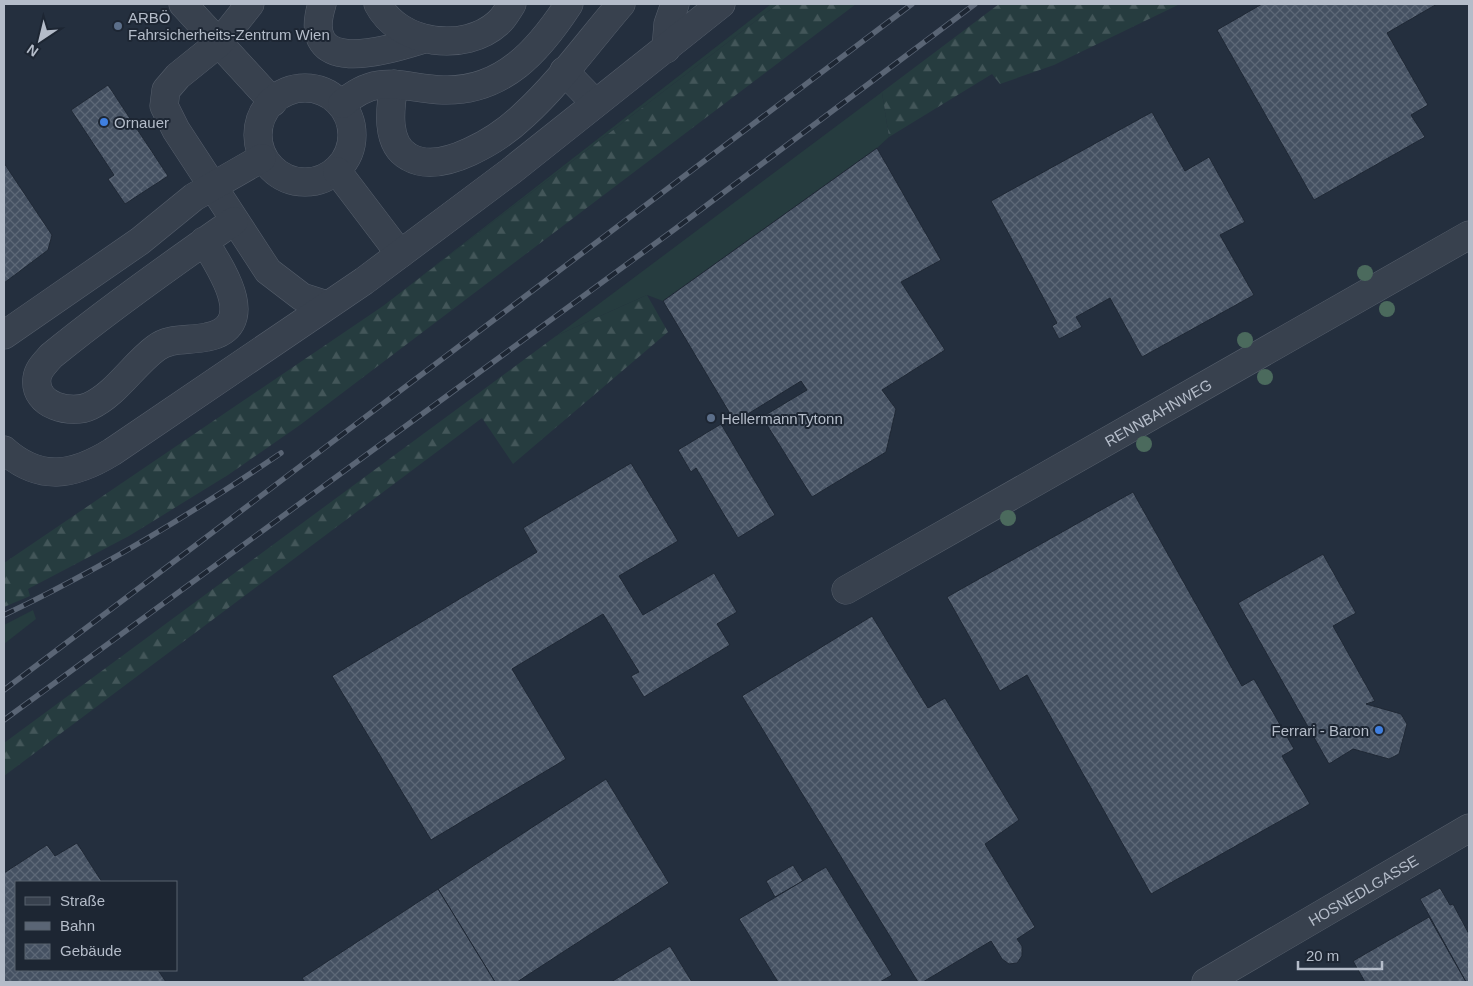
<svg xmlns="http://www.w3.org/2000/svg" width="1473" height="986" viewBox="0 0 1473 986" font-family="Arial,sans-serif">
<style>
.grass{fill:#263c3f}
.forest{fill:url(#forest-firs)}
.building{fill:url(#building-cross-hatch);stroke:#1f2835}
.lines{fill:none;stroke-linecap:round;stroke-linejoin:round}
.minor-casing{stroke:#565f6c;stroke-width:29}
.minor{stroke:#38414e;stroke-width:28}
.rail-casing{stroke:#5a6575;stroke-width:5.5}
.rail{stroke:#1d2633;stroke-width:4;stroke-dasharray:11;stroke-linecap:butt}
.tree{fill:#4b6a5d}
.service-dot{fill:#5c6f8a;stroke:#1d2633;stroke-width:2}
.shop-dot{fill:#3f7fe0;stroke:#1d2633;stroke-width:2}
.labels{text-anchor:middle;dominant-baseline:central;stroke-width:4;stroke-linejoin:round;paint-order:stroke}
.poi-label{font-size:15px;fill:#b4bcc9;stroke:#1d2633;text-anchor:start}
.street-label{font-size:15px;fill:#b4bcc9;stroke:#1d2633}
</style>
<defs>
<pattern id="forest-firs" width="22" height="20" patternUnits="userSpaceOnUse" patternTransform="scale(1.25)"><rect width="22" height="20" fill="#263c3f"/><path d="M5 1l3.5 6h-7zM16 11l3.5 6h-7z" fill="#435659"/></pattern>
<pattern id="building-cross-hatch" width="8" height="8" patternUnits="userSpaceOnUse" patternTransform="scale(1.25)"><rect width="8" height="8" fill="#455162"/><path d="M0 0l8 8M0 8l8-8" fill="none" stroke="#5d6877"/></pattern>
</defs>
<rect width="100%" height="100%" fill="#242f3e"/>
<g class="grass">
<path d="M771,4h7l-395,302z"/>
<path d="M882,92l7,45 -12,11 -214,153 -16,-6 -91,41z"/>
<path d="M33,610l3,9 -32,25v-19z"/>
</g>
<g class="forest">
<path d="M778,4h78l-556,421 -72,50 -99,61 -101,53 2,7 -26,11v-44l379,-257z"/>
<path d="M999,4h181l-126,61 -54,19 -8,-10 -103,63 -7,-45z"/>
<path d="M647,295l21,37 -155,132 -31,-46 -478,358v-33l552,-407z"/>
</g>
<g class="building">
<path d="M1262,4h175l-50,29 41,72 -17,10 14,22 -111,63 -97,-170z"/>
<path d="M108,85l60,91 -43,28 -17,-25 6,-4 -43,-65z"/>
<path d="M1152,112l33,59 24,-14 36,65 -25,13 34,60 -112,62 -32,-59 -34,19 6,10 -23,12 -7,-13 5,-3 -66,-122z"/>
<path d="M877,148l64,112 -40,22 44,68 -63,40 14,19 -10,43 -74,45 -50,-80 45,-27 -6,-9 -66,41 -72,-121z"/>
<path d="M4,163l48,72 -4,15 -44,33z"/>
<path d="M721,424l54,91 -37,23 -42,-70 -5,4 -13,-22z"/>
<path d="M631,463l47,78 -59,35 24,39 71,-42 23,39 -20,12 13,21 -86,52 -13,-21 8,-4 -36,-58 -91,55 54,90 -135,81 -99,-164 205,-124 -14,-24z"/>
<path d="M1133,492l109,194 12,-7 40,70 -12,7 28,48 -159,90 -124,-219 -27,16 -53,-94z"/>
<path d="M1323,554l33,59 -23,13 42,75 -9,3 35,10 6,10 -8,30 -10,5 -36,-10 -24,15 -91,-161z"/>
<path d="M872,616l56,92 17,-10 74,122 -34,24 50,83 -18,12 5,7v10l-5,7 -8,1 -7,-5 -11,-18 -68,41h-5l-176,-286z"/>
<path d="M606,779l63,104 -152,99h-22l-57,-93z"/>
<path d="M77,843l25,39h-86v88h142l8,12h-162v-109l43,-28 8,11z"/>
<path d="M793,865l10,16 -28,16 -9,-16z"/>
<path d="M826,867l66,108 -12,7h-102l-39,-63z"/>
<path d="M1440,888l10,17 3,-1 16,30v48h-3l-46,-83z"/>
<path d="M438,889l57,93h-190l-3,-4z"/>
<path d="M1429,917l37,65h-101l-12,-21z"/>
<path d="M670,946l22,36h-81z"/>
</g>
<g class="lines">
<defs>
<g id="minor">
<path d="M183,4l90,98"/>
<path d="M250,4l-31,39 -41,33 -12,14 -2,16 12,24 92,141 34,26 25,8"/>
<path d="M322,4c-23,75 66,46 102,35"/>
<path d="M378,4c21,41 87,49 120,19 6,-5 10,-13 14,-19"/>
<path d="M666,49l2,-25 7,-20"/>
<path d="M564,71l31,32"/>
<path d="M394,84c-4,24 -9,60 15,73 33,19 91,-19 115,-42 36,-33 65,-74 97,-111"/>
<circle cx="305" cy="135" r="47"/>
<path d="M342,104c36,-32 59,-16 101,-14 60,2 96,-40 126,-86"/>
<path d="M337,171l63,83"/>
<path d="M204,241c16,26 57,85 3,96 -17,4 -37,0 -51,11 -23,17 -40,46 -66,58 -18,9 -57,0 -53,-28 1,-9 9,-16 14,-22 59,-48 121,-92 183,-135"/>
<path d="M4,335l136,-94 54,-44 68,-39"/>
<path d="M4,450c36,32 69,26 108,2l252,-171 147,-110 210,-167"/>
<path id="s1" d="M846,590l623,-355"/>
<path id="s2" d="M1206,982l263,-154"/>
</g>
</defs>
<use href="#minor" class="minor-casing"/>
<use href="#minor" class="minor"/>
<defs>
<g id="rail">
<path d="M4,615c97,-46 189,-102 277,-162"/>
<path d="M4,690l908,-686"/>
<path d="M4,720l671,-491 300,-225"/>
</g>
</defs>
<use href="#rail" class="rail-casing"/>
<use href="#rail" class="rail"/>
</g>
<g class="tree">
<circle cx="1365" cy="273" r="8"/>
<circle cx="1387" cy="309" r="8"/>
<circle cx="1245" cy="340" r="8"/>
<circle cx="1265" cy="377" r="8"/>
<circle cx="1144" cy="444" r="8"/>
<circle cx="1008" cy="518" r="8"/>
</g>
<g class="service-dot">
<circle cx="118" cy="26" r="5"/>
<circle cx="711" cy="418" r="5"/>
</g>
<g class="shop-dot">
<circle cx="104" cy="122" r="5"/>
<circle cx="1379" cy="730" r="5"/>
</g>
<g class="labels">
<g class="poi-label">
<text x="128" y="17">ARBÖ<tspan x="128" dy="17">Fahrsicherheits-Zentrum Wien</tspan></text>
<text x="114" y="122">Ornauer</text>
<text x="721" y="418">HellermannTytonn</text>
<text x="1369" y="730" text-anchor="end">Ferrari - Baron</text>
</g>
<g class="street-label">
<text stroke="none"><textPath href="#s1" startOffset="359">RENNBAHNWEG</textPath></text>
<text stroke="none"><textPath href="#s2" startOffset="182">HOSNEDLGASSE</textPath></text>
</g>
</g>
<rect width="1473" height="986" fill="none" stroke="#b4bcc9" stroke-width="10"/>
<rect x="15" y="881" width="162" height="90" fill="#1d2633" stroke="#59626f"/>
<rect x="25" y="897" width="25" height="8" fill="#38414e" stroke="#59626f"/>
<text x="60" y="906" font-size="15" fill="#b4bcc9">Straße</text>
<rect x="25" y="922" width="25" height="8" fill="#5a6575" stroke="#59626f"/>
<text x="60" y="931" font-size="15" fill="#b4bcc9">Bahn</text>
<rect x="25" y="944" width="25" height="15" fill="url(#building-cross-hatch)" stroke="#59626f"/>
<text x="60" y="956" font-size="15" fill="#b4bcc9">Gebäude</text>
<g transform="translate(40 40) rotate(215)" stroke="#1d2633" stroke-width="4" paint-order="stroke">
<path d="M0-4L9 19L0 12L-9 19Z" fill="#b4bcc9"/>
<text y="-8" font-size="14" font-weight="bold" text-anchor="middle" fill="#b4bcc9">N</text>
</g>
<path d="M1298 961v8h84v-8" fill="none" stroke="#b4bcc9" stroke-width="2.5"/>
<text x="1306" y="961" font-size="15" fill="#b4bcc9" stroke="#1d2633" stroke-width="4" paint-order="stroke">20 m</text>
</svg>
